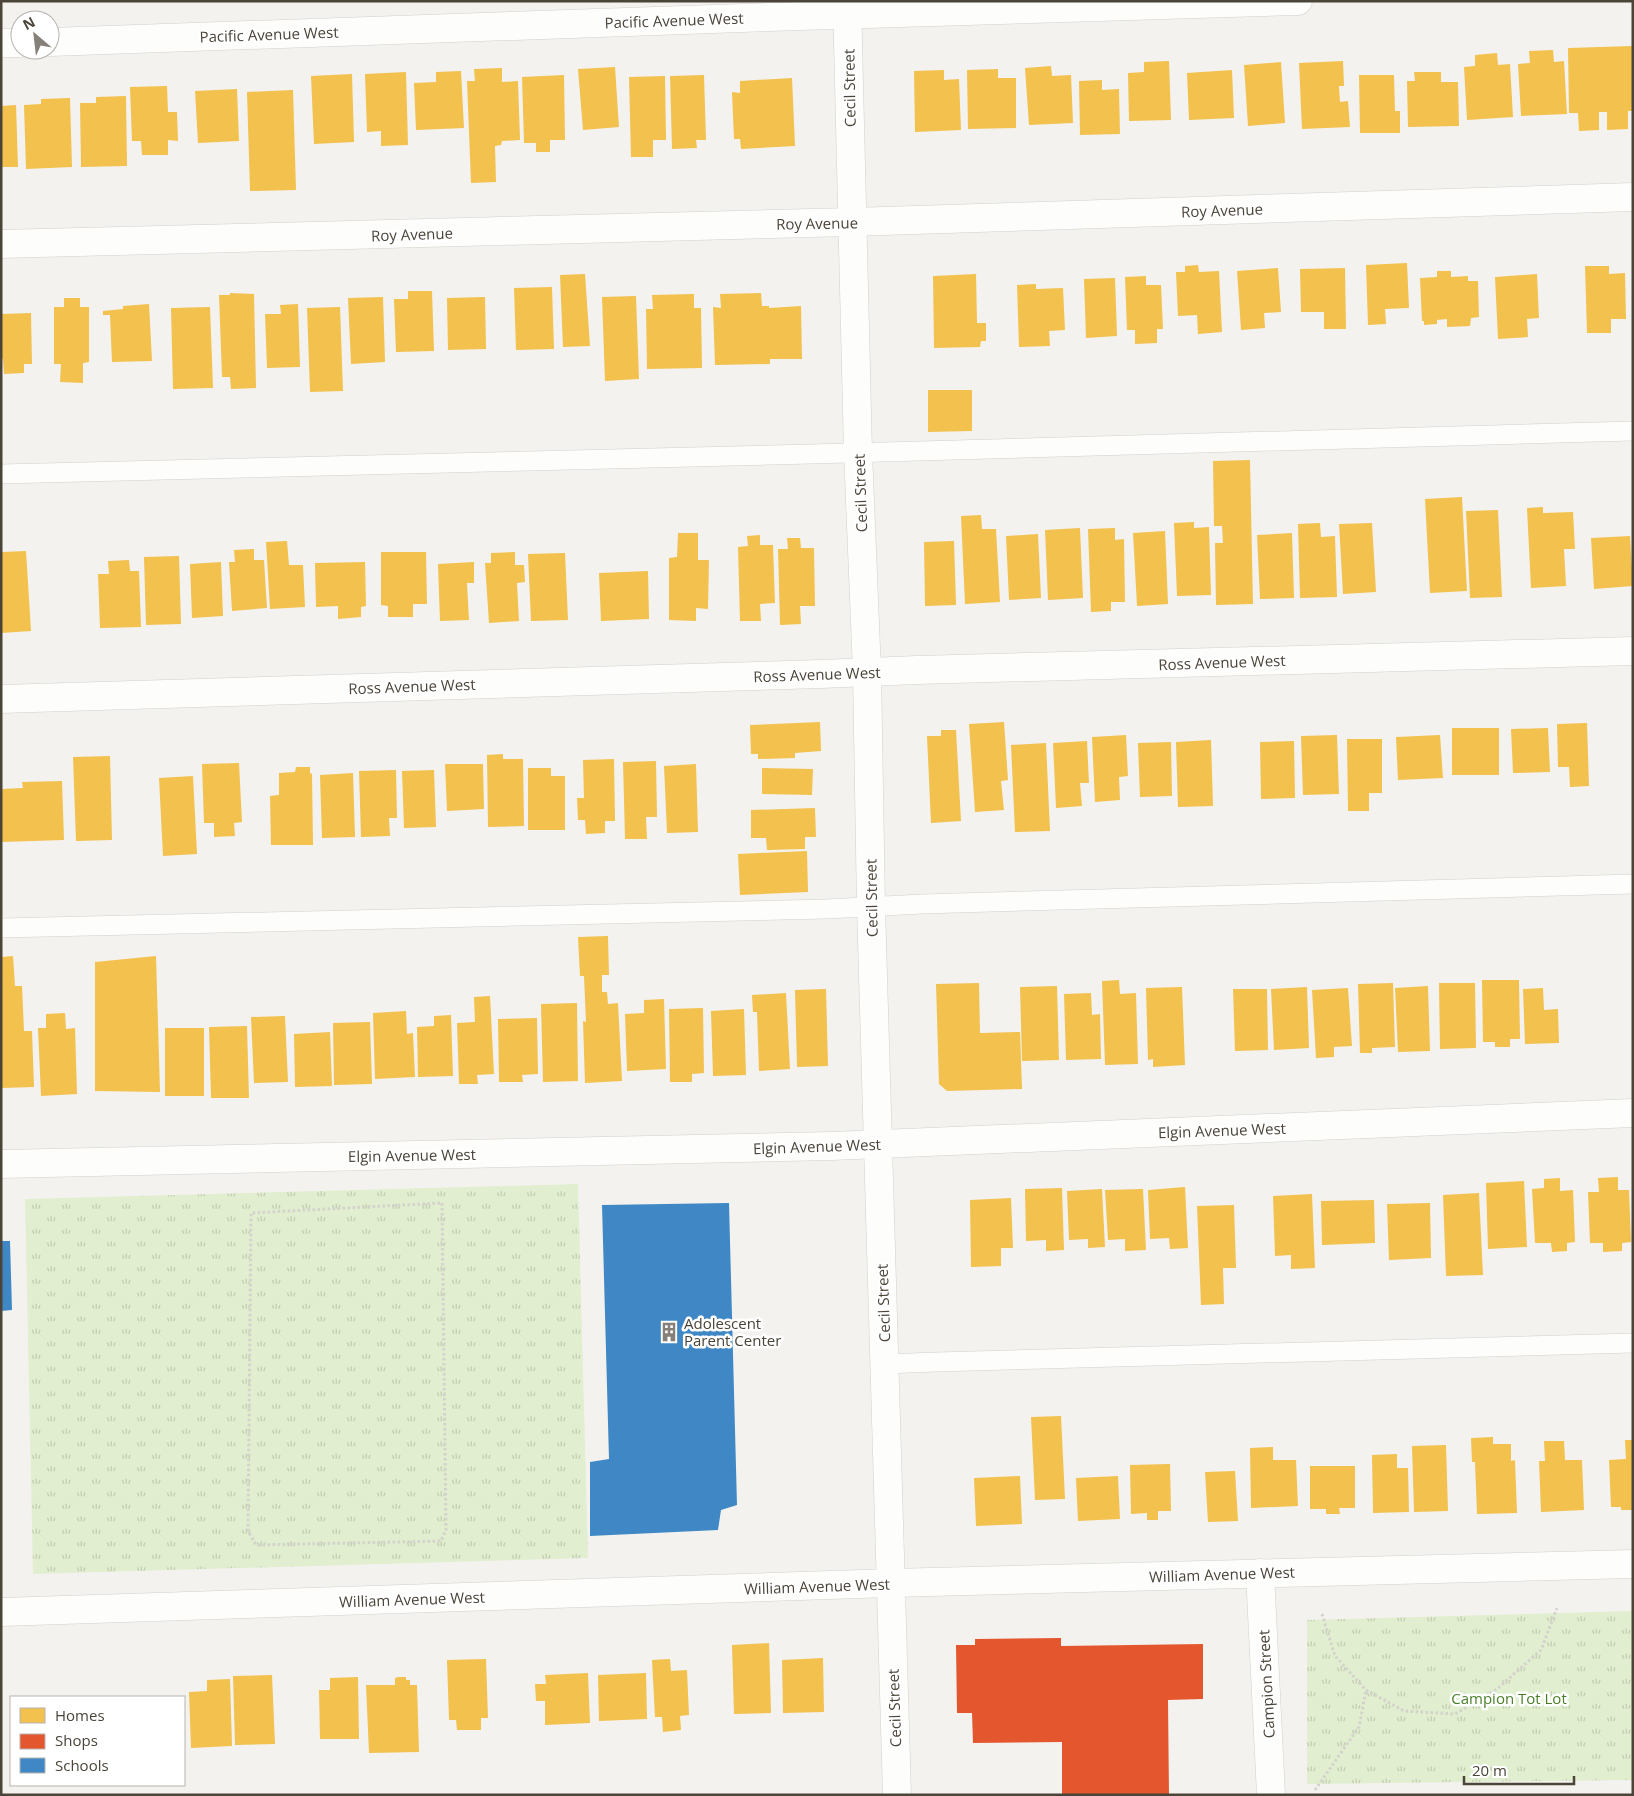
<svg xmlns="http://www.w3.org/2000/svg" width="1634" height="1796" viewBox="0 0 1634 1796" font-family="'Open Sans',sans-serif">
<style>
.park{fill:url(#park-tufts)}
.homes{fill:#f2c14e}
.shops{fill:#e4572e}
.schools{fill:#3f88c5}
.lines{fill:none;stroke-linecap:round;stroke-linejoin:round}
.lane-casing{stroke:#d2d0cb;stroke-width:20}
.street-casing{stroke:#d2d0cb;stroke-width:29}
.path{stroke:#d3d2cc;stroke-width:3;stroke-dasharray:2.5 2.5;stroke-linecap:butt}
.lane{stroke:#fdfdfc;stroke-width:19}
.street{stroke:#fdfdfc;stroke-width:28}
.labels{text-anchor:middle;dominant-baseline:central;stroke-width:5;stroke-linejoin:round;paint-order:stroke}
.street-label{font-size:15px;fill:#4b4439;stroke:#fff}
.poi-label{font-size:15px;fill:#4b4439;stroke:#fff;text-anchor:start}
.park-label{font-size:15px;fill:#4a7f2a;stroke:#fff}
</style>
<defs>
<pattern id="park-tufts" width="24" height="20" patternUnits="userSpaceOnUse" patternTransform="scale(1.25)"><rect width="24" height="20" fill="#e1eecf"/><path d="M3 7l-1-3M5 7V3M7 7l1-3M15 17l-1-3M17 17v-4M19 17l1-3" fill="none" stroke="#c3cdb2"/></pattern>
</defs>
<rect width="100%" height="100%" fill="#f4f2ee"/>
<g class="park">
<path d="M578,1184l10,374 -555,16 -8,-375z"/>
<path d="M1633,1611v169l-326,4v-164z"/>
</g>
<g class="homes">
<path d="M1633,46v65h-5v18l-21,1v-18h-8v18l-20,1 -1,-18h-9l-1,-65z"/>
<path d="M1553,50l1,12 10,-1 3,53 -46,2 -3,-52 12,-1 -1,-12z"/>
<path d="M1497,53l1,12 12,-1 3,53 -46,3 -3,-53 11,-1v-11z"/>
<path d="M1169,61l2,59 -42,1 -1,-48 16,-1v-10z"/>
<path d="M1343,61l1,25h-5l1,16 8,-1 2,26 -48,2 -3,-66z"/>
<path d="M1281,62l4,61 -37,3 -4,-61z"/>
<path d="M1051,66l1,10 19,-1 2,48 -44,2 -4,-57z"/>
<path d="M615,67l4,60 -36,3 -5,-61z"/>
<path d="M502,68v14l16,-1 2,59 -18,1 -1,4 -6,1 1,36 -25,1 -4,-102h8l-1,-12z"/>
<path d="M998,69v9h18v50l-48,1 -1,-59z"/>
<path d="M944,70v10l15,-1 2,51 -46,2 -1,-61z"/>
<path d="M1232,70l2,48 -45,2 -2,-47z"/>
<path d="M461,71l3,57 -48,2 -2,-47 22,-1v-10z"/>
<path d="M406,72l2,73 -27,1v-15l-14,1 -2,-58z"/>
<path d="M1414,72h27v10h17l1,44 -51,1 -1,-46h8z"/>
<path d="M352,74l2,68 -40,2 -3,-68z"/>
<path d="M564,75l1,65h-15v12h-14v-9h-12l-2,-66z"/>
<path d="M704,75l2,65h-10l1,8 -25,1 -2,-73z"/>
<path d="M1359,75h35l1,36h5v22h-40z"/>
<path d="M665,76l1,64h-13v17h-22l-2,-80z"/>
<path d="M792,78l3,68 -54,3 -1,-10h-6l-2,-47 8,1v-12z"/>
<path d="M1102,80v10l17,-1 1,45 -40,1 -1,-54z"/>
<path d="M167,86l1,26h9l1,29 -10,-1v15h-26l-1,-14h-9l-2,-54z"/>
<path d="M237,89l2,52 -41,2 -3,-52z"/>
<path d="M293,90l3,100 -46,1 -3,-99z"/>
<path d="M126,96l1,70 -46,1 -1,-64h16v-6z"/>
<path d="M70,98l2,69 -46,2 -2,-64 17,-1v-5z"/>
<path d="M16,105l2,62h-17v-61z"/>
<path d="M1407,263l2,45 -24,1 1,15 -18,1 -2,-60z"/>
<path d="M1198,265l1,7 20,-1 3,61 -24,2 -1,-19 -19,1 -2,-44h9v-6z"/>
<path d="M1585,266h24v8l16,-1 1,46h-15v14h-24z"/>
<path d="M1278,268l3,44 -17,1 1,15 -24,2 -4,-59z"/>
<path d="M1345,268l1,61h-22v-17h-23l-1,-43z"/>
<path d="M1437,271h14v6l17,-1v5h10l1,36 -8,1 -1,8 -23,1v-8l-10,1v4l-13,1v-4h-2l-2,-43 17,-1z"/>
<path d="M585,274l5,72 -27,1 -3,-72z"/>
<path d="M976,274l1,49h9v18h-5l-1,6 -46,1 -1,-72z"/>
<path d="M1537,274l2,44 -12,1 1,18 -30,2 -3,-62z"/>
<path d="M1146,276v9h15l2,44h-6v14l-22,1v-14h-8l-2,-53z"/>
<path d="M1115,278l2,58 -31,2 -2,-59z"/>
<path d="M1036,284v5l27,-1 2,42 -16,1 1,15 -31,1 -2,-62z"/>
<path d="M552,287l2,62 -38,1 -2,-62z"/>
<path d="M408,291h24l2,60 -38,1 -2,-53h14z"/>
<path d="M230,293l24,1 2,94 -25,1 -1,-12h-8l-3,-82h11z"/>
<path d="M761,293l1,13h7v2l32,-2 1,53h-32v5l-55,1 -2,-58 8,1 -1,-14z"/>
<path d="M694,294v14h7l1,60 -55,1 -1,-60h7l-1,-14z"/>
<path d="M636,296l3,83 -34,2 -3,-84z"/>
<path d="M383,297l2,65 -34,2 -3,-66z"/>
<path d="M485,297l1,52 -38,1 -1,-52z"/>
<path d="M64,298h16v9h9v55l-6,1v20l-23,-1 1,-18h-7v-57h10z"/>
<path d="M149,304l3,57 -40,1 -2,-47h-7v-4l20,-2v-3z"/>
<path d="M298,304l2,63 -33,1 -2,-54h16l-1,-9z"/>
<path d="M210,307l3,81 -40,1 -2,-81z"/>
<path d="M340,307l3,84 -33,1 -3,-84z"/>
<path d="M31,313l1,51h-8v9l-20,1 -1,-15h-2v-45z"/>
<path d="M928,390h44v41l-44,1z"/>
<path d="M1250,460l3,144 -37,1 -1,-62h8l-1,-17h-8l-1,-65z"/>
<path d="M1462,497l5,94 -37,2 -5,-94z"/>
<path d="M1543,507v6l30,-1 2,37h-11l2,37 -35,2 -4,-80z"/>
<path d="M1498,510l4,87 -32,1 -4,-87z"/>
<path d="M981,515l1,14h14l4,73 -35,2 -4,-88z"/>
<path d="M1194,522v6l15,-1 2,68 -34,1 -3,-73z"/>
<path d="M1320,523l1,14 14,-1 2,61 -37,1 -2,-74z"/>
<path d="M1372,523l4,69 -33,2 -4,-70z"/>
<path d="M1080,528l3,70 -35,2 -3,-70z"/>
<path d="M1115,528v12l9,-1 1,63h-14v9l-20,1 -3,-83z"/>
<path d="M1165,531l3,73 -31,2 -4,-73z"/>
<path d="M678,533h20v27h11l-1,49 -12,-1v13l-27,-1v-62l8,-1z"/>
<path d="M1292,533l2,65 -34,1 -3,-64z"/>
<path d="M1038,534l3,64 -32,2 -3,-64z"/>
<path d="M760,535v10h13l2,58 -15,1 1,17h-21l-2,-74 10,-1 -1,-10z"/>
<path d="M1630,536l3,50 -39,3 -3,-51z"/>
<path d="M787,538h13l1,10h13l1,58h-15l1,18 -21,1 -2,-76h10z"/>
<path d="M287,541l2,24h14l2,42 -35,2 -4,-67z"/>
<path d="M954,541l2,64 -31,1 -1,-64z"/>
<path d="M254,549v11h10l3,48 -35,3 -3,-49h6l-1,-12z"/>
<path d="M26,551l5,80 -30,2 1,-81z"/>
<path d="M381,552h45l1,52h-14v13h-25v-11l-7,-1z"/>
<path d="M515,552v13h9l1,17 -8,1 2,38 -30,2 -4,-60h6v-10z"/>
<path d="M565,553l3,67 -37,1 -3,-67z"/>
<path d="M179,556l2,68 -35,1 -2,-68z"/>
<path d="M129,560l1,11h9l2,56 -41,1 -2,-54h11l-1,-13z"/>
<path d="M221,562l2,54 -31,2 -2,-54z"/>
<path d="M365,562l1,44 -5,1v10l-23,2v-13l-22,1 -1,-44z"/>
<path d="M474,562v21h-7l2,37 -29,1 -2,-57z"/>
<path d="M648,571l1,48 -48,2 -2,-48z"/>
<path d="M820,722l1,29 -26,2v5l-37,1v-5h-7l-1,-29z"/>
<path d="M1004,722l4,58 -7,1 3,29 -29,2 -6,-88z"/>
<path d="M1587,723l2,63 -19,1 -1,-20h-11l-1,-43z"/>
<rect x="1452" y="728" width="47" height="47"/>
<path d="M1548,728l2,44 -37,1 -2,-44z"/>
<path d="M941,730h15l5,91 -30,2 -4,-87h14z"/>
<path d="M1126,735l2,41 -9,1 1,23 -25,2 -3,-65z"/>
<path d="M1337,735l2,59 -36,1 -2,-59z"/>
<path d="M1440,735l3,43 -45,2 -2,-43z"/>
<path d="M1347,739h35v54h-13v18h-21z"/>
<path d="M1211,740l2,66 -35,1 -2,-65z"/>
<path d="M1087,741l2,42h-9l2,23 -26,2 -3,-65z"/>
<path d="M1294,741l1,57 -34,1 -1,-57z"/>
<path d="M1171,742l1,54 -32,1 -2,-54z"/>
<path d="M1046,743l4,88 -35,1 -4,-87z"/>
<path d="M503,754v5h20l1,67 -36,1 -1,-72z"/>
<path d="M110,756l2,84 -36,1 -3,-84z"/>
<path d="M614,759l1,62h-10v12l-19,1 -1,-14h-7l-1,-22h7l-1,-38z"/>
<path d="M656,761l1,56h-11l1,22h-22l-2,-77z"/>
<path d="M239,763l3,59 -8,1 1,13 -21,1v-14h-10l-2,-59z"/>
<path d="M445,764h38l1,45 -37,2z"/>
<path d="M696,764l2,68 -31,1 -3,-67z"/>
<path d="M296,767h14v6l2,1 1,71h-42l-1,-49 9,-1v-22l16,-1z"/>
<path d="M528,768h23v8h14v54h-37z"/>
<path d="M762,768l51,1 -1,26 -50,-1z"/>
<path d="M396,770l1,48h-8l1,18 -29,1 -2,-66z"/>
<path d="M434,770l2,57 -32,1 -2,-57z"/>
<path d="M353,773l2,64 -33,1 -2,-63z"/>
<path d="M193,776l4,78 -34,2 -4,-78z"/>
<path d="M62,781l2,59 -63,2v-53l22,-1 -1,-6z"/>
<path d="M815,808l1,29h-11v12l-38,1 -1,-12h-15v-28z"/>
<path d="M807,851l1,41 -68,3 -2,-41z"/>
<path d="M608,936l1,39h-7v17h5l1,12 10,-1 4,78 -37,2 -2,-62 3,1 -2,-46h-4l-2,-39z"/>
<path d="M13,956l2,30h7l2,45h8l2,56 -33,1v-131z"/>
<path d="M156,956l4,136 -65,-1v-129z"/>
<path d="M1119,980l1,14 16,-1 2,71 -33,1 -3,-84z"/>
<path d="M1482,980h37l1,59h-10v8h-15v-5h-12z"/>
<path d="M979,983l1,50 40,-1 2,57 -75,2 -8,-7 -3,-100z"/>
<path d="M1393,983l2,64 -23,1v5h-12l-2,-69z"/>
<path d="M1439,983h36l1,65 -36,1z"/>
<path d="M1057,986l2,74 -37,1 -2,-74z"/>
<path d="M1428,986l2,65 -32,1 -3,-64z"/>
<path d="M1182,987l3,78 -32,2v-8l-5,1 -2,-72z"/>
<path d="M1307,987l2,61 -35,2 -3,-61z"/>
<path d="M1348,988l4,58 -18,1v10l-18,1 -4,-68z"/>
<path d="M1543,988l1,22 14,-1 1,34 -34,1 -2,-55z"/>
<path d="M826,989l2,77 -31,1 -2,-77z"/>
<path d="M1233,989h34l1,61 -33,1z"/>
<path d="M786,993l4,76 -31,2 -2,-59h-4l-1,-17z"/>
<path d="M1091,993l1,22 8,-1 1,45 -35,1 -2,-66z"/>
<path d="M490,996l4,78 -17,1 1,9h-19l-2,-61 18,-1 -1,-25z"/>
<path d="M664,999l2,70 -39,2 -2,-57 19,-1v-13z"/>
<path d="M577,1003l1,78 -35,1 -2,-78z"/>
<path d="M703,1008l1,65 -12,1v8h-22l-1,-73z"/>
<path d="M744,1009l2,66 -33,1 -2,-65z"/>
<path d="M406,1011l1,23 6,-1 2,44 -40,2 -2,-66z"/>
<path d="M65,1013l1,16 9,-1 2,66 -36,2 -3,-68h8v-14z"/>
<path d="M451,1015l2,61 -35,1 -1,-50 17,-1v-10z"/>
<path d="M285,1016l3,66 -34,1 -3,-66z"/>
<path d="M537,1018l1,56 -16,1 1,7h-24l-1,-63z"/>
<path d="M370,1022l2,62 -38,1 -1,-62z"/>
<path d="M247,1026l2,72h-38l-2,-71z"/>
<rect x="165" y="1028" width="39" height="68"/>
<path d="M330,1032l2,54 -37,1 -1,-53z"/>
<path d="M1618,1177v13h11l2,52 -9,1v8l-19,1v-9h-13l-2,-51h11l-1,-14z"/>
<path d="M1560,1178v13l13,-1 2,52 -8,1v8l-15,1 -1,-9h-16l-3,-54 12,-1v-9z"/>
<path d="M1524,1181l3,66 -39,2 -2,-66z"/>
<path d="M1185,1187l3,61 -18,1 -1,-11 -19,1 -2,-49z"/>
<path d="M1062,1188l2,62 -18,1v-11l-20,1 -1,-52z"/>
<path d="M1102,1189l3,58 -17,1v-9l-19,1 -2,-49z"/>
<path d="M1143,1189l3,61 -21,1v-12l-17,1 -3,-50z"/>
<path d="M1479,1193l4,82 -37,1 -3,-81z"/>
<path d="M1312,1194l3,74 -24,1v-14l-16,1 -2,-60z"/>
<path d="M1011,1198l2,50h-12v18l-30,1 -1,-67z"/>
<path d="M1374,1200l1,43 -53,2 -1,-44z"/>
<path d="M1430,1203l1,55 -42,2 -2,-56z"/>
<path d="M1234,1205l2,63h-13l1,36 -23,1 -4,-99z"/>
<path d="M1061,1416l4,83 -30,1 -4,-83z"/>
<path d="M1493,1437v7h18v17l4,-1 2,53 -40,1 -2,-52h-3l-1,-24z"/>
<path d="M1625,1440h8l-1,70h-11v-3h-10l-2,-47 17,-1z"/>
<path d="M1544,1441h20l1,19h17l2,50 -43,2 -2,-51h6z"/>
<path d="M1446,1445l2,66 -34,1 -2,-66z"/>
<path d="M1273,1447v13h23l2,46 -47,2 -1,-60z"/>
<path d="M1397,1454v14h11l1,44 -36,1 -1,-58z"/>
<path d="M1170,1464l1,47h-13v9h-11v-7l-16,1 -1,-49z"/>
<path d="M1310,1466h45v42h-16l1,6h-14v-5h-16z"/>
<path d="M1235,1471l3,50 -30,1 -3,-50z"/>
<path d="M1020,1476l2,48 -46,2 -2,-48z"/>
<path d="M1118,1476l2,43 -42,2 -2,-43z"/>
<path d="M769,1643l2,70 -37,1 -2,-69z"/>
<path d="M823,1658l1,54 -41,1 -1,-53z"/>
<path d="M486,1659l2,59h-7v12h-24l-1,-10h-7l-2,-60z"/>
<path d="M670,1659l1,12 16,-1 2,45 -9,1 1,14 -18,2 -1,-15h-7l-3,-57z"/>
<path d="M588,1673l2,50 -45,2v-24h-9l-1,-17h11l-1,-9z"/>
<path d="M646,1673l1,46 -48,2 -1,-46z"/>
<path d="M272,1675l3,69 -40,1 -2,-69z"/>
<path d="M358,1677l1,62h-39l-1,-49h11v-12z"/>
<path d="M399,1677h7v3h4v5h7l2,67 -50,1 -3,-68h29v-7z"/>
<path d="M230,1679l2,67 -41,2 -2,-56 18,-1v-11z"/>
</g>
<path class="shops" d="M1061,1638v8l142,-2v55l-35,1 1,95h-107v-53l-89,1 -1,-30h-15l-1,-68h19v-6z"/>
<g class="schools">
<path d="M729,1203l8,302 -16,5 -3,20 -128,6v-74l19,-3 -7,-254z"/>
<path d="M1,1241h9l2,69 -11,1z"/>
</g>
<g class="lines">
<defs>
<g id="lane">
<path d="M1,474l810,-20 822,-23"/>
<path d="M1,928l825,-19 96,-5 711,-20"/>
<path d="M884,1364l52,-2 697,-19"/>
</g>
<g id="street">
<path d="M847,1l11,451 9,220 4,235 26,888"/>
<path d="M50,42l750,-26 498,-15"/>
<path d="M1,43h19"/>
<path d="M1,244l850,-22 782,-25"/>
<path d="M1,699l820,-25 96,-4 716,-19"/>
<path d="M1,1164l831,-18 801,-33"/>
<path d="M1260,1573l11,222"/>
<path d="M1,1612l890,-29 742,-19"/>
</g>
</defs>
<use href="#lane" class="lane-casing"/>
<use href="#street" class="street-casing"/>
<g class="path">
<path d="M442,1203l4,327 -5,11 -185,4 -8,-14 3,-318z"/>
<path d="M1322,1614l13,42 31,34 38,21 51,3 42,-25 44,-39 16,-42"/>
<path d="M1315,1790l44,-63 7,-37"/>
</g>
<use href="#lane" class="lane"/>
<use href="#street" class="street"/>
</g>
<defs>
<symbol id="building-bare" viewBox="-9 -9 18 18"><path d="M-4-6H4V6H1V3H-1V6H-4ZM-2.5-4.3h1.7v1.8h-1.7ZM.8-4.3h1.7v1.8H.8ZM-2.5-1h1.7V.8h-1.7ZM.8-1h1.7V.8H.8Z" fill="#868178" stroke="#fff" stroke-width="2.5" paint-order="stroke"/></symbol>
</defs>
<g fill-rule="evenodd">
<use href="#building-bare" x="655" y="1318" width="28" height="28"/>
</g>
<g class="labels">
<g class="street-label">
<text transform="translate(674 20) rotate(-2)">Pacific Avenue West</text>
<text transform="translate(269 34) rotate(-2)">Pacific Avenue West</text>
<text transform="translate(849 88) rotate(-91)">Cecil Street</text>
<text transform="translate(1222 210) rotate(-2)">Roy Avenue</text>
<text transform="translate(817 223) rotate(-1)">Roy Avenue</text>
<text transform="translate(412 234) rotate(-2)">Roy Avenue</text>
<text transform="translate(860 493) rotate(-92)">Cecil Street</text>
<text transform="translate(1222 662) rotate(-2)">Ross Avenue West</text>
<text transform="translate(817 674) rotate(-2)">Ross Avenue West</text>
<text transform="translate(412 686) rotate(-2)">Ross Avenue West</text>
<text transform="translate(871 898) rotate(-91)">Cecil Street</text>
<text transform="translate(1222 1130) rotate(-2)">Elgin Avenue West</text>
<text transform="translate(817 1146) rotate(-2)">Elgin Avenue West</text>
<text transform="translate(412 1155) rotate(-1)">Elgin Avenue West</text>
<text transform="translate(883 1303) rotate(-92)">Cecil Street</text>
<text transform="translate(1222 1574) rotate(-2)">William Avenue West</text>
<text transform="translate(817 1586) rotate(-2)">William Avenue West</text>
<text transform="translate(412 1599) rotate(-2)">William Avenue West</text>
<text transform="translate(1266 1684) rotate(-93)">Campion Street</text>
<text transform="translate(894 1708) rotate(-92)">Cecil Street</text>
</g>
<g class="poi-label">
<text x="684" y="1323">Adolescent<tspan x="684" dy="17">Parent Center</tspan></text>
</g>
<g class="park-label">
<text x="1509" y="1698">Campion Tot Lot</text>
</g>
</g>
<rect width="1634" height="1796" fill="none" stroke="#4b4439" stroke-width="5"/>
<rect x="10" y="1696" width="175" height="90" fill="#ffffff" stroke="#b7b4b0"/>
<rect x="20" y="1708" width="25" height="15" fill="#f2c14e" stroke="#b7b4b0"/>
<text x="55" y="1721" font-size="15" fill="#4b4439">Homes</text>
<rect x="20" y="1734" width="25" height="15" fill="#e4572e" stroke="#b7b4b0"/>
<text x="55" y="1746" font-size="15" fill="#4b4439">Shops</text>
<rect x="20" y="1758" width="25" height="15" fill="#3f88c5" stroke="#b7b4b0"/>
<text x="55" y="1771" font-size="15" fill="#4b4439">Schools</text>
<g transform="translate(35 35) rotate(332)"><circle r="24" fill="#ffffff" stroke="#b7b4b0"/>
<path d="M0-4L9 19L0 12L-9 19Z" fill="#868178"/>
<text y="-8" font-size="14" font-weight="bold" text-anchor="middle" fill="#4b4439">N</text>
</g>
<path d="M1464 1776v8h110v-8" fill="none" stroke="#4b4439" stroke-width="2.5"/>
<text x="1472" y="1776" font-size="15" fill="#4b4439" stroke="#ffffff" stroke-width="4" paint-order="stroke">20 m</text>
</svg>
